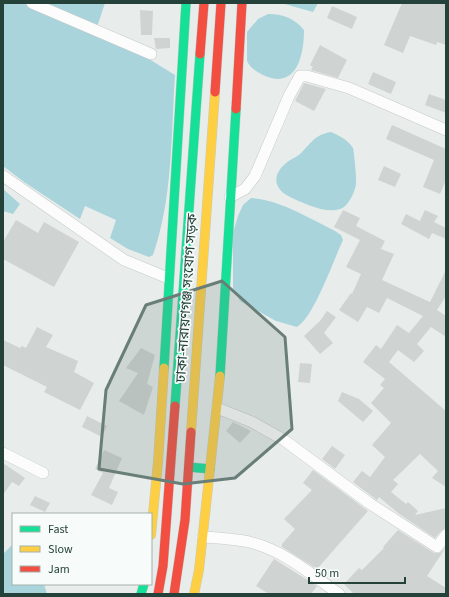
<svg xmlns="http://www.w3.org/2000/svg" width="449" height="597" viewBox="0 0 449 597" font-family="'Source Sans 3','Noto Sans Bengali',sans-serif">
<style>
.water{fill:#a9d4db}
.building{fill:#cfd4d2}
.lines{fill:none;stroke-linecap:round;stroke-linejoin:round}
.street-casing{stroke:#c5cac8;stroke-width:12}
.fast-casing{stroke:#c3cbc8;stroke-width:10}
.slow-casing{stroke:#c3cbc8;stroke-width:10}
.jam-casing{stroke:#c3cbc8;stroke-width:10}
.street{stroke:#fcfcfc;stroke-width:11}
.fast{stroke:#16e098;stroke-width:9}
.slow{stroke:#ffcf43;stroke-width:9}
.jam{stroke:#f24e42;stroke-width:9}
.marked{fill:#697e78;fill-opacity:0.2;stroke:#697e78;stroke-width:3;stroke-linejoin:round}
.labels{text-anchor:middle;dominant-baseline:central;stroke-width:3.5;stroke-linejoin:round;paint-order:stroke}
.street-label{font-size:14px;fill:#24423a;stroke:#f7fbf9}
</style>
<rect width="100%" height="100%" fill="#e8edeb"/>
<g class="water">
<path d="M3,3h20l121,53 31,19c-4,59 -2,123 -22,180l-4,2 -21,-8 -18,-11 6,-18 -31,-14 -5,13 -56,-37 -21,-16z"/>
<path d="M46,3h59l-8,24z"/>
<path d="M281,3h37l-5,9z"/>
<path d="M268,14c15,0 26,4 36,16 0,24 -7,61 -41,45 -6,-3 -13,-7 -16,-14v-29l11,-13z"/>
<path d="M331,132c9,4 17,8 22,16 1,3 4,33 3,36 -1,8 -8,23 -16,25 -15,5 -37,-6 -50,-12 -15,-7 -19,-21 -5,-33 5,-5 13,-7 17,-12 11,-11 13,-17 29,-20z"/>
<path d="M3,189l17,15 -7,10 -10,-3z"/>
<path d="M251,198c29,2 58,20 84,33l6,4 2,5c-9,19 -29,77 -46,87l-21,-6 -36,-20 -7,-12v-56l5,-17 5,-11z"/>
<path d="M11,546h2v38h31l3,10h-44v-40z"/>
</g>
<g class="building">
<path d="M402,3h44v42l-9,-3 -1,3 -26,-9 -7,17 -19,-8z"/>
<path d="M332,6l25,11 -5,12 -25,-11z"/>
<path d="M140,10l13,1 -1,24h-11z"/>
<path d="M154,38h16v10l-14,1z"/>
<path d="M320,45l27,15 -9,18 -27,-8 2,-3 -3,-2z"/>
<path d="M373,72l23,10 -5,12 -23,-10z"/>
<path d="M304,83l22,6 -12,22 -19,-10z"/>
<path d="M429,94l17,6v13l-21,-8z"/>
<path d="M392,125l54,24v31l-6,14 -17,-7 11,-27 -48,-21z"/>
<path d="M384,166l17,8 -6,13 -17,-7z"/>
<path d="M343,210l17,8 -4,8 29,15 -4,8 13,5 -12,26 48,22 16,-32v26l-9,14 9,6v21l-15,-10 -14,17 7,7 -10,11 -16,-12 -9,12 57,49v76l-14,-9 6,-7 -18,-17 -27,26 5,4 -7,8 15,12 2,-2 10,9 -3,4 31,-7v20l-5,3 -6,7 -37,-25 -19,-16 -2,3 -24,-18 9,-11 8,6 15,-20 -13,-12 19,-22 -20,-20 13,-15 -4,-3 5,-6 -22,-17 13,-17 5,4 16,-24 12,8 14,-17 -36,-18 -8,15 -12,-6 -9,15 -19,-12 12,-17 1,1 9,-20 -15,-7 14,-27 -26,-13z"/>
<path d="M425,210l13,6 -4,6 12,6v11l-14,-6 -3,6 -28,-15 5,-10 14,7z"/>
<path d="M16,220l22,13 6,-11 35,20 -25,45 -51,-28v-17z"/>
<path d="M327,311l9,6 -12,16 9,10 -13,11 -16,-18 16,-15z"/>
<path d="M37,327l16,8 -7,12 32,14 -4,11 20,11 -14,27 -36,-18 3,-5 -44,-22v-25l17,8 2,-2 4,2z"/>
<path d="M141,348l14,7 -8,29 6,3 -9,28 -25,-14 19,-28 -12,-5z"/>
<path d="M300,363l12,1 -2,19 -12,-1z"/>
<path d="M342,392l17,7 14,12 -10,11 -25,-21z"/>
<path d="M87,416l20,10 -5,11 -20,-10z"/>
<path d="M233,422l18,9 -11,12 -14,-12z"/>
<path d="M332,446l13,9 -10,14 -13,-10z"/>
<path d="M104,450l18,8 -13,30 9,4 -6,13 -21,-10 12,-22 -8,-4z"/>
<path d="M3,463l22,15 -6,8 -7,-4 -9,13z"/>
<path d="M313,470l55,41 -51,58 -35,-22v-3l13,-15 -11,-10 28,-29 -9,-7z"/>
<path d="M35,496l15,7 -5,9 -15,-7z"/>
<path d="M398,530l36,23h6l6,-6 -19,29 19,12v6h-92l-10,-10 15,-16 3,2 22,-22 -1,-1z"/>
<path d="M274,559l43,27 -6,8h-42l-13,-8z"/>
</g>
<g class="lines">
<defs>
<g id="street">
<path d="M32,3l119,51"/>
<path d="M3,176l121,84 44,18"/>
<path d="M230,197l15,-8 10,-13 34,-80 11,-20h7l42,12 97,42"/>
<path d="M217,408l35,14 32,18 85,63 68,44 9,-12"/>
<path d="M3,453l40,20"/>
<path d="M203,537c15,1 31,2 46,5 34,8 62,32 90,52"/>
</g>
<g id="fast">
<path d="M164,368l22,-365"/>
<path d="M220,376l16,-267"/>
<path d="M175,406l25,-352"/>
<path d="M189,467l21,2"/>
<path d="M141,594l3,-10"/>
</g>
<g id="slow">
<path d="M191,432l24,-340"/>
<path d="M151,535l7,-73 6,-94"/>
<path d="M194,594l5,-24 21,-194"/>
</g>
<g id="jam">
<path d="M200,54l4,-51"/>
<path d="M215,92l6,-89"/>
<path d="M236,109l6,-106"/>
<path d="M158,594l5,-28 12,-160"/>
<path d="M174,594l11,-74 6,-88"/>
</g>
</defs>
<use href="#street" class="street-casing"/>
<use href="#fast" class="fast-casing"/>
<use href="#slow" class="slow-casing"/>
<use href="#jam" class="jam-casing"/>
<use href="#street" class="street"/>
<use href="#fast" class="fast"/>
<use href="#slow" class="slow"/>
<use href="#jam" class="jam"/>
</g>
<path class="marked" d="M222,281l63,56 7,92 -57,49 -52,6 -84,-15 7,-79 40,-85z"/>
<g class="labels">
<g class="street-label">
<text transform="translate(187 298) rotate(-86)">ঢাকা-নারায়ণগঞ্জ সংযোগ সড়ক</text>
</g>
</g>
<rect width="449" height="597" fill="none" stroke="#24423a" stroke-width="8"/>
<rect x="12" y="513" width="140" height="72" fill="#f7fbf9" stroke="#a3b1ad"/>
<rect x="20" y="526" width="20" height="6" fill="#16e098" stroke="#a3b1ad"/>
<text x="48" y="533" font-size="12" fill="#24423a">Fast</text>
<rect x="20" y="546" width="20" height="6" fill="#ffcf43" stroke="#a3b1ad"/>
<text x="48" y="553" font-size="12" fill="#24423a">Slow</text>
<rect x="20" y="566" width="20" height="6" fill="#f24e42" stroke="#a3b1ad"/>
<text x="48" y="573" font-size="12" fill="#24423a">Jam</text>
<path d="M309 577v6h96v-6" fill="none" stroke="#24423a" stroke-width="2"/>
<text x="315" y="577" font-size="12" fill="#24423a" stroke="#f7fbf9" stroke-width="3" paint-order="stroke">50 m</text>
</svg>
